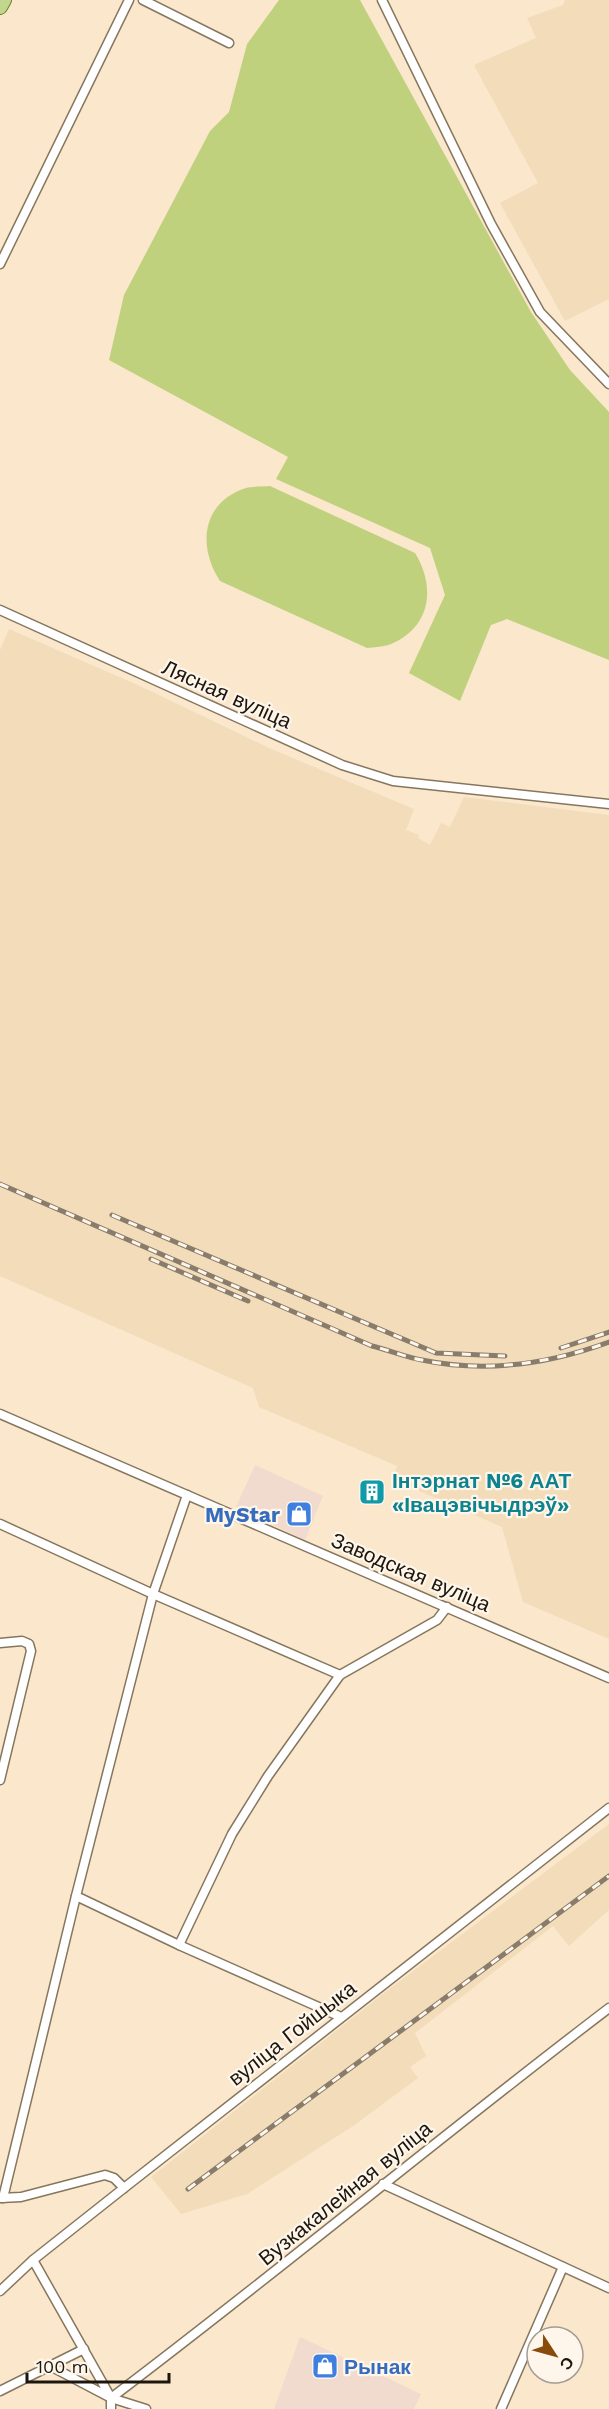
<svg xmlns="http://www.w3.org/2000/svg" width="609" height="2409" viewBox="0 0 609 2409" font-family="'Work Sans',sans-serif">
<style>
.commercial{fill:#f1dbce}
.built{fill:#f2dcba}
.green{fill:#c0d17e}
.lines{fill:none;stroke-linecap:round;stroke-linejoin:round}
.minor-casing{stroke:#86765e;stroke-width:11}
.primary-casing{stroke:#6e8130;stroke-width:16}
.minor{stroke:#fff;stroke-width:8}
.primary{stroke:#c2d68e;stroke-width:14}
.rail-casing{stroke:#897c6a;stroke-width:5}
.rail{stroke:#fef6eb;stroke-width:3;stroke-dasharray:9;stroke-linecap:butt}
.labels{text-anchor:middle;dominant-baseline:central;stroke-width:4.5;stroke-linejoin:round;paint-order:stroke}
.street-label{font-size:21px;fill:#1c160c;stroke:#fef6eb}
.culture-label{font-size:21px;font-weight:bold;fill:#0d838f;stroke:#fef6eb;text-anchor:start}
.shop-label{font-size:21px;font-weight:bold;fill:#366cbe;stroke:#fef6eb;text-anchor:end}
</style>
<rect width="100%" height="100%" fill="#fae7cc"/>
<g class="commercial">
<path d="M255,1465l68,31 -18,44 -69,-33z"/>
<path d="M300,2337l121,57 -7,15h-140z"/>
</g>
<g class="built">
<path d="M565,0h44v299l-44,22 -65,-118 38,-20 -64,-118 62,-27 -9,-20 36,-13z"/>
<path d="M9,629l131,57 129,62 145,61 -8,21 13,5 -1,3 12,7 11,-22 9,4 14,-30 145,18v824l-86,-37 -21,-75 -110,-48 5,-13 -138,-59 -6,-19 -253,-112v-626z"/>
<path d="M609,1824v86l-40,36 -16,-20 -138,107 11,23 -16,11 8,11 -65,48 -106,68 -66,20 -30,-37 237,-187z"/>
</g>
<g class="green">
<path d="M279,0h81l171,312 39,58 39,42v248l-102,-41 -16,6 -31,76 -51,-28 36,-78 -15,-47 -154,-69 12,-22 -179,-97 15,-65 86,-164 19,-19 18,-68z"/>
<path d="M270,486l145,67c21,34 16,74 -24,91 -7,3 -16,3 -24,4l-147,-67c-23,-35 -18,-79 26,-93 7,-2 16,-1 24,-2z"/>
</g>
<g class="lines">
<defs>
<g id="minor">
<path d="M143,0l86,43"/>
<path d="M382,0l109,224 49,88 69,72"/>
<path d="M0,264l129,-264"/>
<path d="M0,610l342,155 51,16 216,23"/>
<path d="M0,1414l609,264"/>
<path d="M0,1524l153,70 187,81"/>
<path d="M0,1643l22,-2 7,3 2,7 -31,129"/>
<path d="M76,1896l103,49 162,72"/>
<path d="M179,1945l53,-111 36,-58 72,-101 97,-55 10,-13"/>
<path d="M383,2184l226,104"/>
<path d="M0,2198l21,-1 84,-22 9,3 10,10"/>
<path d="M3,2198l73,-302 77,-302 34,-99"/>
<path d="M33,2260l78,138v11"/>
<path d="M0,2291l33,-31 91,-72 485,-380"/>
<path d="M52,2367l59,31 35,11"/>
<path d="M0,2391l84,-42"/>
<path d="M111,2398c168,-127 330,-262 498,-390"/>
<path d="M501,2409l62,-142"/>
</g>
<path id="primary" d="M0,7l4,-7"/>
</defs>
<use href="#minor" class="minor-casing"/>
<use href="#primary" class="primary-casing"/>
<use href="#minor" class="minor"/>
<use href="#primary" class="primary"/>
<defs>
<g id="rail">
<path d="M0,1184l372,162c17,4 33,11 50,14 62,13 127,4 187,-18"/>
<path d="M112,1215l324,138 69,3"/>
<path d="M151,1259l97,42"/>
<path d="M561,1348l48,-16"/>
<path d="M188,2189l421,-313"/>
</g>
</defs>
<use href="#rail" class="rail-casing"/>
<use href="#rail" class="rail"/>
</g>
<defs>
<symbol id="building-square" viewBox="-11 -11 22 22"><rect x="-9" y="-9" width="18" height="18" rx="4" fill="#0f9aa8" stroke="#fef6eb"/><path d="M-4-6H4V6H1V3H-1V6H-4ZM-2.5-4.3h1.7v1.8h-1.7ZM.8-4.3h1.7v1.8H.8ZM-2.5-1h1.7V.8h-1.7ZM.8-1h1.7V.8H.8Z" fill="#fff"/></symbol>
<symbol id="shop-square" viewBox="-11 -11 22 22"><rect x="-9" y="-9" width="18" height="18" rx="4" fill="#3f7fe0" stroke="#fef6eb"/><path d="M-5-2.5h2.3a2.7 3.5 0 0 1 5.4 0H5L5.5 6h-11ZM-1.5-2.5h3a1.5 2.3 0 0 0-3 0Z" fill="#fff"/></symbol>
</defs>
<g fill-rule="evenodd">
<use href="#building-square" x="357" y="1477" width="30" height="30"/>
<use href="#shop-square" x="284" y="1499" width="30" height="30"/>
<use href="#shop-square" x="310" y="2351" width="30" height="30"/>
</g>
<g class="labels">
<g class="street-label">
<text transform="translate(227 694) rotate(24)">Лясная вуліца</text>
<text transform="translate(411 1572) rotate(23)">Заводская вуліца</text>
<text transform="translate(292 2033) rotate(-38)">вуліца Гойшыка</text>
<text transform="translate(345 2193) rotate(-39)">Вузкакалейная вуліца</text>
</g>
<g class="culture-label">
<text x="392" y="1480">Інтэрнат №6 ААТ<tspan x="392" dy="24">«Івацэвічыдрэў»</tspan></text>
</g>
<g class="shop-label">
<text x="280" y="1514">MyStar</text>
<text x="344" y="2366" text-anchor="start">Рынак</text>
</g>
</g>
<g transform="translate(555 2355) rotate(126)"><circle r="28" fill="#fef6eb" stroke="#a49c92" stroke-width="1.5"/>
<path d="M0-4.5L10 22L0 15L-10 22Z" fill="#884b0c"/>
<text y="-9" font-size="16" font-weight="bold" text-anchor="middle" fill="#1c160c">С</text>
</g>
<path d="M27 2373v9h142v-9" fill="none" stroke="#1c160c" stroke-width="3"/>
<text x="36" y="2373" font-size="18" fill="#1c160c" stroke="#fef6eb" stroke-width="4.5" paint-order="stroke">100 m</text>
</svg>
